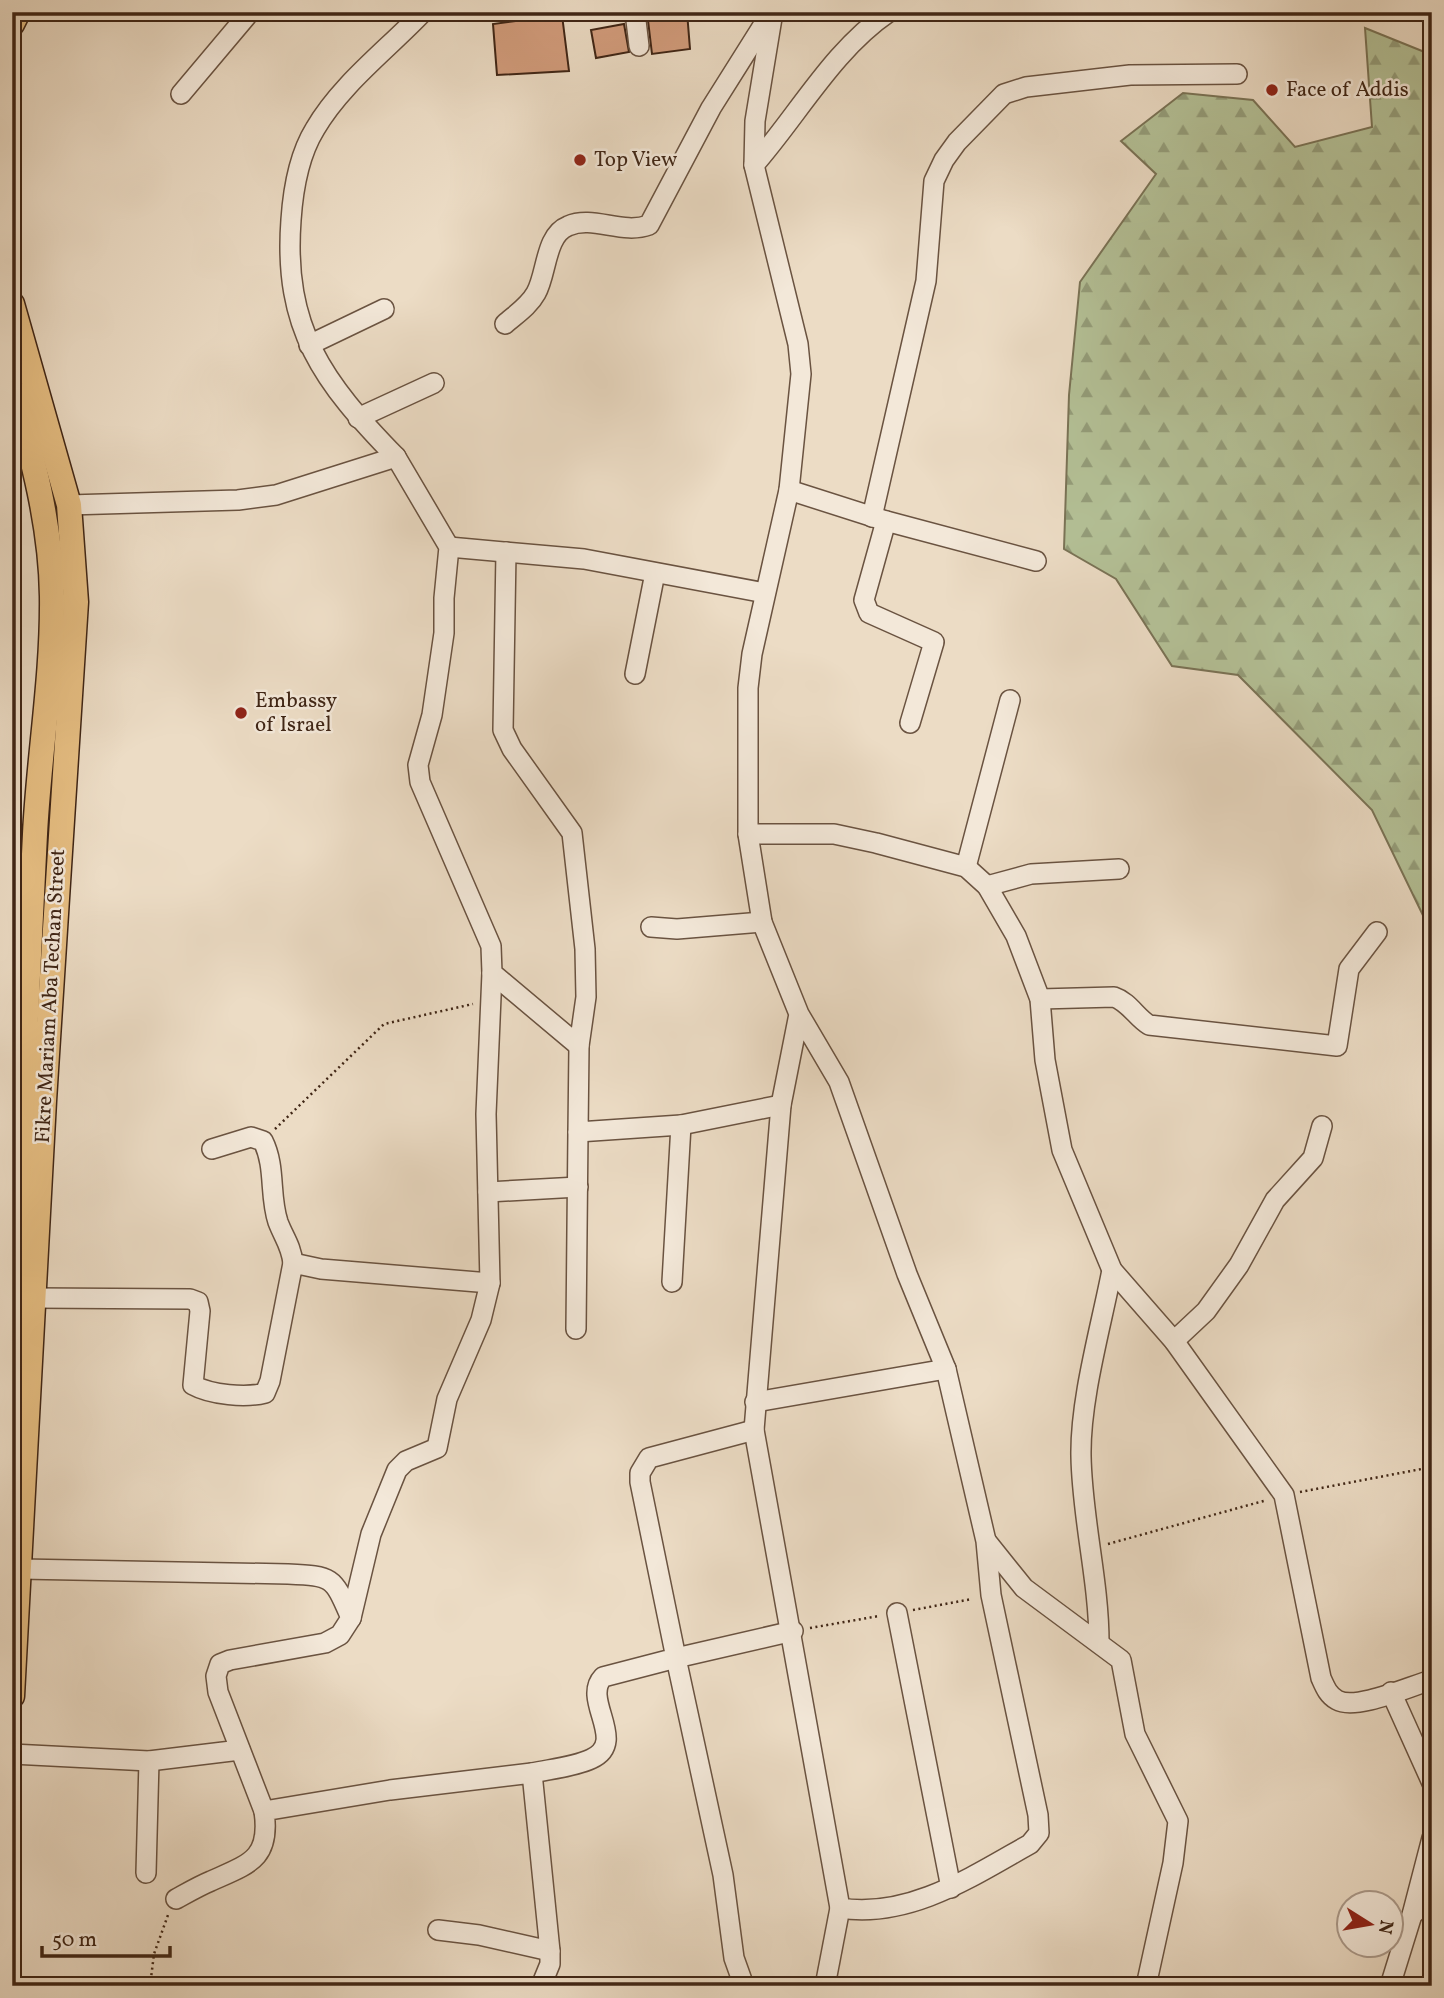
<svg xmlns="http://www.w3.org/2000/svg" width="1444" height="1998" viewBox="0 0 1444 1998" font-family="Vollkorn,serif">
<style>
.forest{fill:url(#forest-firs);stroke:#7a7356;stroke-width:2}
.building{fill:#d29c7c;stroke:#3f2515;stroke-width:2}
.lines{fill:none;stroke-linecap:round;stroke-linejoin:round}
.minor-casing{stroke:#6a5341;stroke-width:22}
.major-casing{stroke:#3f2515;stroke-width:27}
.path{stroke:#3f2515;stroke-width:2.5;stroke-dasharray:2 3.5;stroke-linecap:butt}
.minor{stroke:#f3e8d9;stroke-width:19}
.major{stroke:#e6be82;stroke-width:24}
.poi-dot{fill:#8f2418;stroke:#f3e8d9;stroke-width:2.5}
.labels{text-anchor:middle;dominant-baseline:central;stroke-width:5;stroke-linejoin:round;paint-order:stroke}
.poi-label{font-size:21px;fill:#3f2515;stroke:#f3e8d9;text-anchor:start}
.street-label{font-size:21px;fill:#3f2515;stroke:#f3e8d9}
</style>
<defs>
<pattern id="forest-firs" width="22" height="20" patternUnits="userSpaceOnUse" patternTransform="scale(1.75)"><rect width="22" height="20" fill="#b4c197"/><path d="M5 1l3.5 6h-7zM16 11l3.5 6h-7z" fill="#949d7a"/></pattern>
</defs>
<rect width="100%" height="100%" fill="#ecdcc5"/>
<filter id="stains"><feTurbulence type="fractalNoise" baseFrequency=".00286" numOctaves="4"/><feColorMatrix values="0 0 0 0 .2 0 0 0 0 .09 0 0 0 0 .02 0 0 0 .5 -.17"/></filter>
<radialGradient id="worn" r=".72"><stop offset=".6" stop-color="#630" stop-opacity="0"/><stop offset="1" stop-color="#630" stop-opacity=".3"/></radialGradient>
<path class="forest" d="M1365,28l67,27v879l-60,-124 -134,-135 -66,-9 -56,-87 -52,-30 5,-154 11,-113 76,-108 -35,-33 62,-48 70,7 42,47 77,-20z"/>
<g class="building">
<path d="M647,12h40l3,37 -38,5z"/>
<path d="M562,15l7,56 -72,4 -4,-51z"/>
<path d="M624,24l5,28 -33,6 -5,-28z"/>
</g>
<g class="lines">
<defs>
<g id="minor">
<path d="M635,12l4,34"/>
<path d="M773,12l-18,109 -1,44 44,179 3,30 -12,116 -37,164 -4,34v146l14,88 37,92 -18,91 -27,325 86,478c69,11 133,-32 190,-64l9,-11 -1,-18 -47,-220 -5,-54 -40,-172 -39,-95 -68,-192 -40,-68"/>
<path d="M181,94l69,-82"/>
<path d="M754,165c44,-50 79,-115 135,-153"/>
<path d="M505,324c10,-9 24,-18 31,-31 11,-19 9,-58 32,-67 25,-11 54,9 81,-1l62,-117 56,-89"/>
<path d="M309,345l75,-36"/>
<path d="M358,418l76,-35"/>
<path d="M396,457l53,90 -5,51v35l-12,82 -14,50 2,17 71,164 1,27 87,73"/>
<path d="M789,490l97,31 150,40"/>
<path d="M69,505l169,-5 38,-5 120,-38c-73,-75 -113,-128 -105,-237 2,-30 8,-65 24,-91 26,-45 73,-80 108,-117"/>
<path d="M872,517l54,-236 8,-100 10,-21 13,-18 47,-48 22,-7 104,-12 107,-1"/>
<path d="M886,521l-22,79 5,13 65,29 -24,81"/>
<path d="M449,547l135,12 181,34"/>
<path d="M506,552l-3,178 9,19 60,84 13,116 1,48 -7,49 -1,86 103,-7 100,-20"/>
<path d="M635,674l20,-101"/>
<path d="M748,834h86l42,9 90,24 21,19 29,50 24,63 5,61 17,90 50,120 62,71 110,154 37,183c4,9 7,17 16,22 19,11 73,-14 95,-20"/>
<path d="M966,867l44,-167"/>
<path d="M987,886l44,-12 88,-5"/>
<path d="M651,927l26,2 85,-7"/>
<path d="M1040,999l74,-2c15,5 22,20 35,28l188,21 12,-77 28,-37"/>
<path d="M212,1149l39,-12 12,4c13,26 6,54 15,81 6,16 13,23 15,41"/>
<path d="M488,1192l90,-5"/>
<path d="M672,1282l9,-157"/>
<path d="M34,1298l156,1 8,3 2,9 -7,74c18,10 53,13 72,8l5,-12 23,-118 28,6 169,14"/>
<path d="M576,1329l2,-197"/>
<path d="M1174,1341l32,-30 33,-46 36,-65 38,-42 9,-32"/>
<path d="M755,1402l191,-33"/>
<path d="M987,1542l37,46 97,72 14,74 43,87 -5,42 -27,123"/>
<path d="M21,1569l267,5c46,2 45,3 63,44l-11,17 -15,8 -95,17 -10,4 -4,12 2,16 46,119"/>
<path d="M897,1613l54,275"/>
<path d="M351,1618l20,-84 26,-64 9,-9 31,-13 10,-49 34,-79 9,-37 -4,-169 6,-141"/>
<path d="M1099,1643c0,-63 -17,-124 -18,-187 -1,-57 20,-129 31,-186"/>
<path d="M1391,1692l41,91"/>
<path d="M12,1754l137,7 91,-11"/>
<path d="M532,1773c19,-4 42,-6 59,-14 38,-17 -10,-59 12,-82l73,-19 -36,-176v-9l9,-15 105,-28"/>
<path d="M146,1873l3,-112"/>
<path d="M176,1899c11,-6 23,-13 35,-18 38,-17 60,-22 53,-70l126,-21 142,-17 18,178 -71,-16 -41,-5"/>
<path d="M1412,1915l20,-77"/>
<path d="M541,1986l9,-22v-13"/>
<path d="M744,1986l-10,-28 -11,-83 -47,-217 117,-27"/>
<path d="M825,1986l15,-78"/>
<path d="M1390,1986l22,-71 20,-18"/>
</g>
<g id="major">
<path d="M12,24l6,-12"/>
<path d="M12,304l57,201 7,97 -32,499 -32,595"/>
<path d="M12,389c21,67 39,137 40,207 1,80 -13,159 -17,238 -8,155 -16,310 -23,465"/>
</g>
</defs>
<use href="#minor" class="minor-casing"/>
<use href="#major" class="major-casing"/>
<g class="path">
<path d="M275,1129l109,-105 89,-20"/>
<path d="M1300,1492l132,-25"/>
<path d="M1108,1544l159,-44"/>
<path d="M913,1610l59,-11"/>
<path d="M810,1628l69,-12"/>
<path d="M150,1986l4,-32 14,-39"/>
</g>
<use href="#minor" class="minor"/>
<use href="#major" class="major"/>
</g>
<g class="poi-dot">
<circle cx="1272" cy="90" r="7"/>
<circle cx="580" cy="160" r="7"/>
<circle cx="241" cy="713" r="7"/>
</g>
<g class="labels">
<g class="poi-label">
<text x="1286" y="90">Face of Addis</text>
<text x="594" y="160">Top View</text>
<text x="255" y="701">Embassy<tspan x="255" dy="24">of Israel</tspan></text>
</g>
<g class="street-label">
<text transform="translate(51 996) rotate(-87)">Fikre Mariam Aba Techan Street</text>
</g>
</g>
<rect width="1444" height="1998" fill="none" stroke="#ecdcc5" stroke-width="42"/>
<rect x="14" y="14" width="1416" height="1970" fill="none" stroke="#3f2515" stroke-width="3.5"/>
<rect x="21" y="21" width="1402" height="1956" fill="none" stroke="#3f2515" stroke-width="2"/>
<g transform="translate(1370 1924) rotate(101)"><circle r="33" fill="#f3e8d9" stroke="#ab9a8b" stroke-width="2"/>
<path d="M0-5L12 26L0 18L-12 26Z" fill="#8f2418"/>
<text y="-10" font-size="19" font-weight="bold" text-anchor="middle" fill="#3f2515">N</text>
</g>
<path d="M42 1946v10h128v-10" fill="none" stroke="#3f2515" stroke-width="3.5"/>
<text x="52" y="1946" font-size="21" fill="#3f2515" stroke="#f3e8d9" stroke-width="5" paint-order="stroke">50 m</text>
<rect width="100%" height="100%" filter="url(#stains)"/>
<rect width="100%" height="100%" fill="url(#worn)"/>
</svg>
